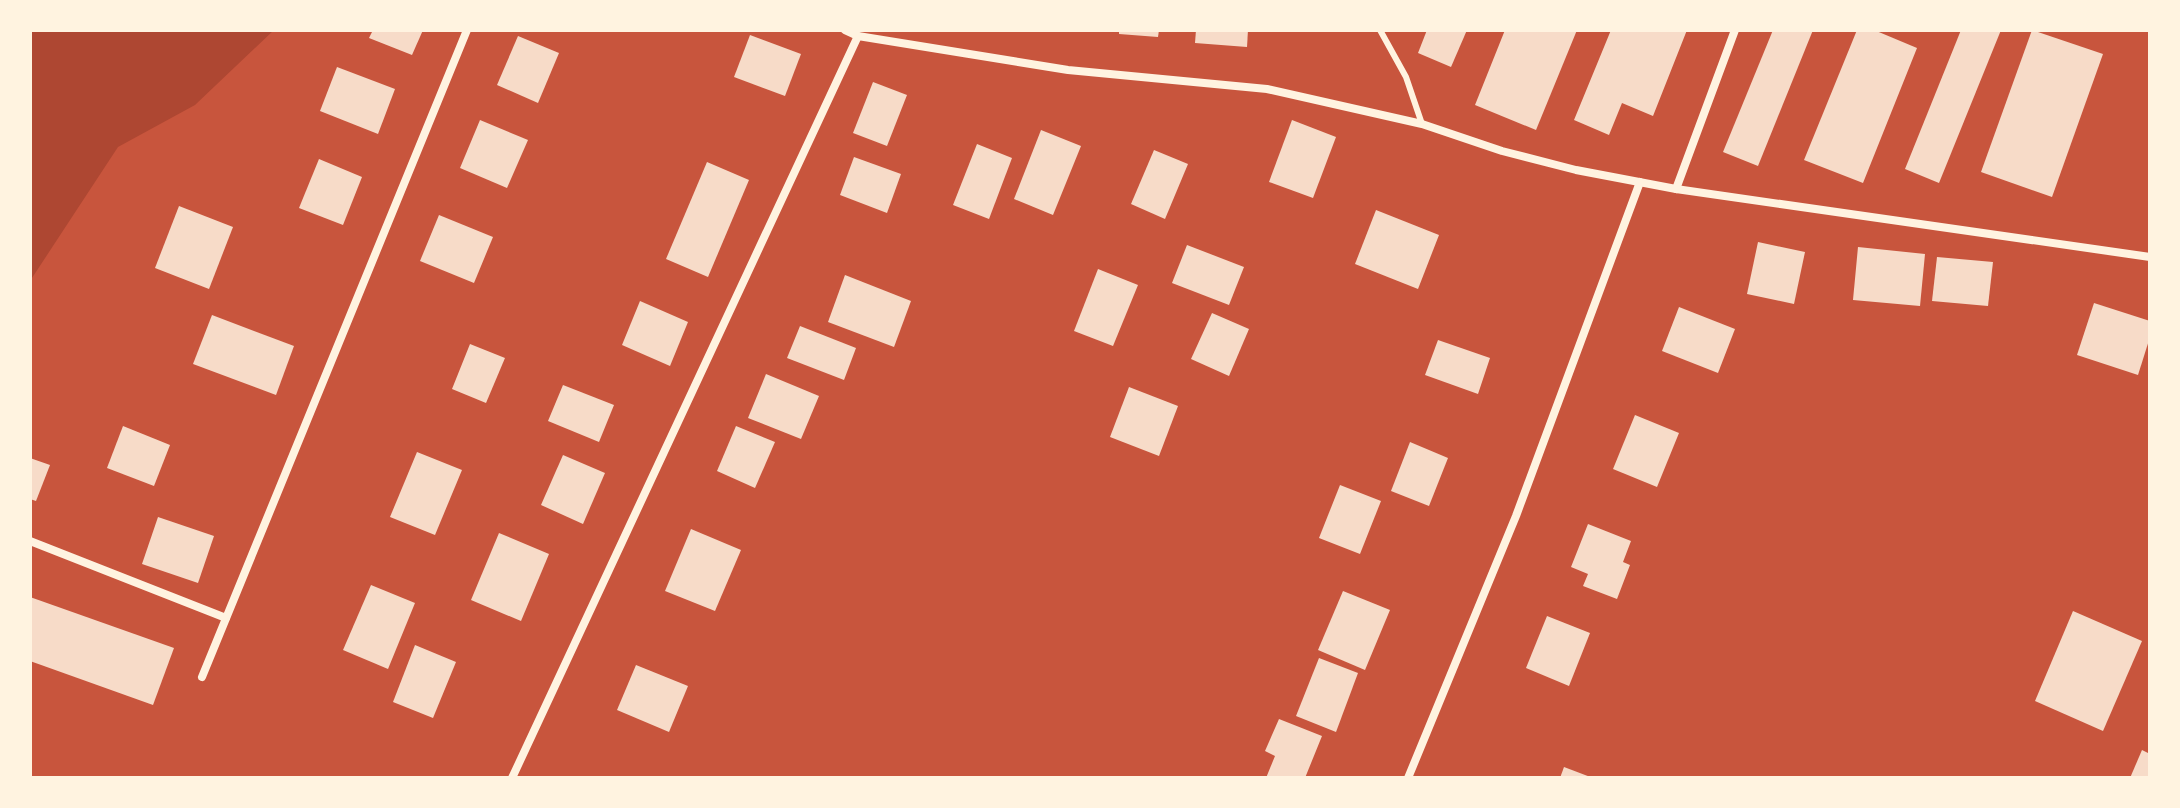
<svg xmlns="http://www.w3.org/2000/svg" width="2180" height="808" viewBox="0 0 2180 808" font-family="'Fira Sans',sans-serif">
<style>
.green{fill:#ae4732}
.building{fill:#f7dbc8}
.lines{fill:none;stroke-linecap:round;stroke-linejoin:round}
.service{stroke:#fff3e0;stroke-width:6}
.minor{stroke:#fff3e0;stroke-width:8}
</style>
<rect width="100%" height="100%" fill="#c8553d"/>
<path class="green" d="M30,30h244l-79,75 -77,42 -88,134z"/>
<g class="building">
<path d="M373,30h50l-11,25 -43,-17z"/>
<path d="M1119,30h40l-1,7 -39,-3z"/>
<path d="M1196,30h52l-1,17 -52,-4z"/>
<path d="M1427,30h40l-16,37 -33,-14z"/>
<path d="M1505,30h72l-41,100 -61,-25z"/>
<path d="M1611,30h76l-34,86 -31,-13 -13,32 -35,-15z"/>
<path d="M1773,30h40l-55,136 -35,-14z"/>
<path d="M1857,30h17l43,18 -54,135 -59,-23z"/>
<path d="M1961,30h40l-62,153 -34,-14z"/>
<path d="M2032,30l71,24 -51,143 -71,-25z"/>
<path d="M750,35l51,19 -16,42 -51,-19z"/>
<path d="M518,36l41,17 -21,50 -41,-18z"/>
<path d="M337,67l58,22 -17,45 -58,-23z"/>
<path d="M873,82l34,13 -20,51 -34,-13z"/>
<path d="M480,120l48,20 -21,48 -47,-20z"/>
<path d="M1292,120l44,17 -23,61 -44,-16z"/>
<path d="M1041,130l40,16 -28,69 -39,-16z"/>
<path d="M977,144l35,14 -23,61 -36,-14z"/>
<path d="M1154,150l34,14 -23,55 -34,-15z"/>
<path d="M854,157l47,17 -14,39 -47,-18z"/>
<path d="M319,159l43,18 -19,48 -44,-17z"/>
<path d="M707,162l42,18 -41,97 -42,-18z"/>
<path d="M179,206l54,21 -24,62 -54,-21z"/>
<path d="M1376,210l63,25 -21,54 -63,-25z"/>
<path d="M439,215l54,22 -19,46 -54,-22z"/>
<path d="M1758,242l47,10 -11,52 -47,-10z"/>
<path d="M1187,245l57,22 -15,38 -57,-22z"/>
<path d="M1858,247l67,7 -5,52 -67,-6z"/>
<path d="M1937,257l56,5 -5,44 -56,-5z"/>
<path d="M1098,269l40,16 -25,61 -39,-15z"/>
<path d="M845,275l66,26 -17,46 -66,-25z"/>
<path d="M640,301l48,21 -18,44 -48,-21z"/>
<path d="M2094,303l56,18v16l-12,38 -61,-20z"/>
<path d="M1679,307l56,22 -17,44 -56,-22z"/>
<path d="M1212,313l37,16 -20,47 -38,-17z"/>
<path d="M212,315l82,31 -18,49 -83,-31z"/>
<path d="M800,326l56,22 -12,32 -57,-22z"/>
<path d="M1438,340l52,18 -12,36 -53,-19z"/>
<path d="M470,344l35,14 -19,45 -34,-14z"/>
<path d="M766,374l53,22 -18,43 -53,-21z"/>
<path d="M563,385l51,20 -15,37 -51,-21z"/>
<path d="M1129,387l49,19 -19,50 -49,-19z"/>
<path d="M1635,415l44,18 -22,54 -44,-18z"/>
<path d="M123,426l47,19 -16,41 -47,-18z"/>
<path d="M736,426l39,16 -20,46 -38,-17z"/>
<path d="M1410,442l38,16 -19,48 -38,-15z"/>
<path d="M417,452l45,18 -27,65 -45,-18z"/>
<path d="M563,455l42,18 -22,51 -42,-19z"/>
<path d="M30,458l20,7 -14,36 -6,-2z"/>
<path d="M1340,485l41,16 -21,53 -41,-16z"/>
<path d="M158,517l56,19 -16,47 -56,-19z"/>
<path d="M1588,524l43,17 -8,21 7,3 -13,34 -34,-13 5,-12 -17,-7z"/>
<path d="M691,529l50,21 -26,61 -50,-20z"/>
<path d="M499,533l50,21 -28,67 -50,-21z"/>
<path d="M371,585l44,18 -27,66 -45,-19z"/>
<path d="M1343,591l47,19 -25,60 -47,-20z"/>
<path d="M30,597l144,51 -21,57 -123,-44z"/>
<path d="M2073,611l69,30 -39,90 -68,-30z"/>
<path d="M1547,616l43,17 -21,53 -43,-18z"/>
<path d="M415,645l41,17 -23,56 -40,-16z"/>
<path d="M1319,658l39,15 -22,59 -40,-16z"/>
<path d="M636,665l52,21 -19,46 -52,-22z"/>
<path d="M1279,719l43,17 -17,42h-39l9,-22 -10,-5z"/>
<path d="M2142,750l8,4v24h-20z"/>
<path d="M1564,767l29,11h-33z"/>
</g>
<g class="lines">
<path class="service" d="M1380,30l26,47 16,47"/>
<g class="minor">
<path d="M845,30l13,6 210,34 199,19 155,35 80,27 74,19 100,19 474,68"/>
<path d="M1676,189l59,-159"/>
<path d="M30,541l196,77"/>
<path d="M202,677l265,-647"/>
<path d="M512,778l346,-742"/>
<path d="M1408,778l108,-262 124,-334"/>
</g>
</g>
<rect width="2180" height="808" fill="none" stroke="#fff3e0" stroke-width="64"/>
</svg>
